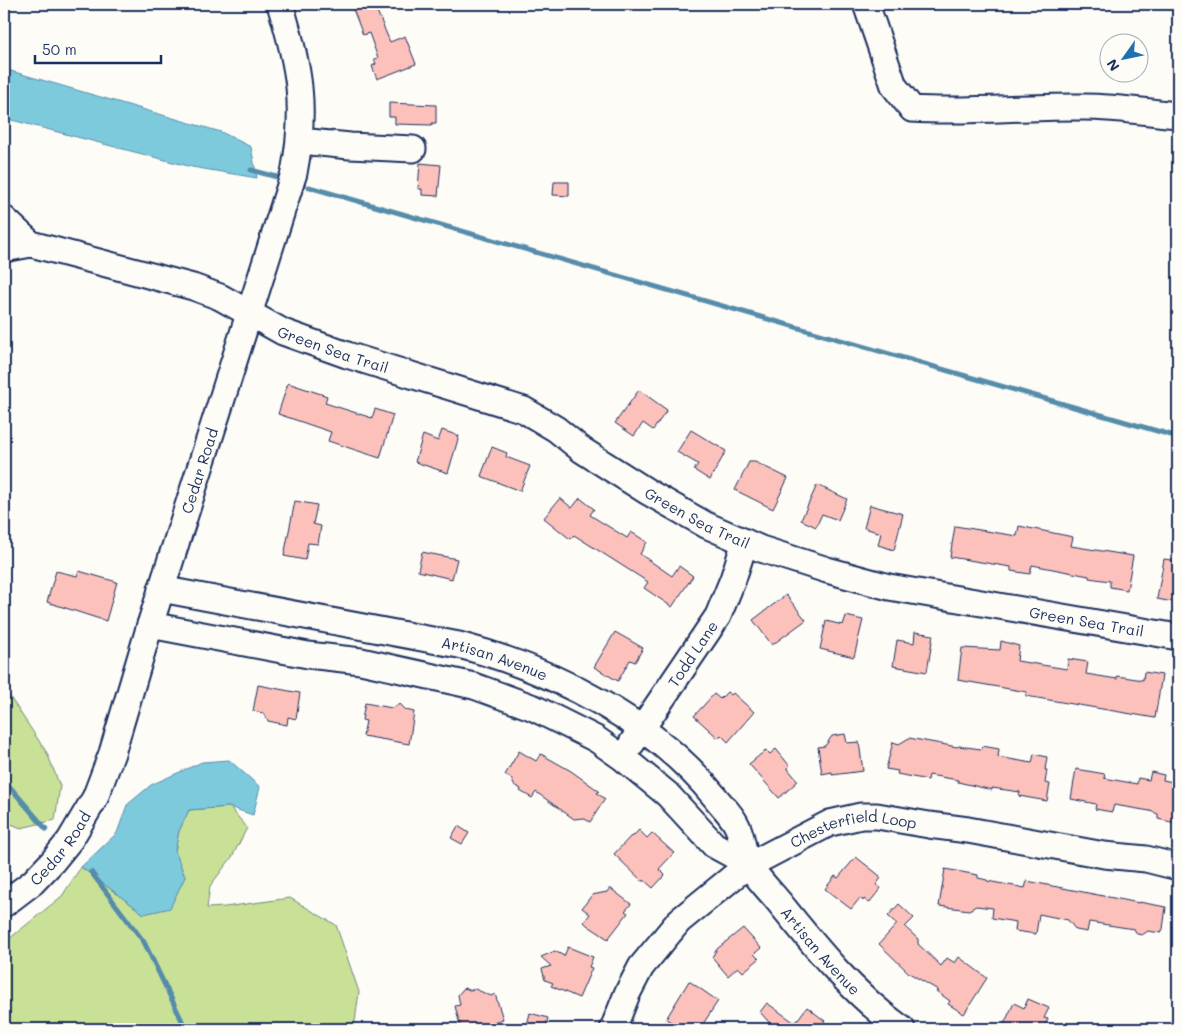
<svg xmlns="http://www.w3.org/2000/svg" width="1182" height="1033" viewBox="0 0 1182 1033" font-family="Mali,sans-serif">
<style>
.green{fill:#c8e197;stroke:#72887a}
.water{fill:#7ecadd;stroke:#568caa}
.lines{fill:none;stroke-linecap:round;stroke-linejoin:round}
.stream{stroke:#568caa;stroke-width:5}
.building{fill:#fdc1bb;stroke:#1b2f5e}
.minor-casing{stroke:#1b2f5e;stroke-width:29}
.minor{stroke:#fdfcf7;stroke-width:25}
.labels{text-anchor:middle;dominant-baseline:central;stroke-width:4;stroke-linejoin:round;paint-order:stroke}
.street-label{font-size:15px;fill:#1b2f5e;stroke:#fdfcf7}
</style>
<rect width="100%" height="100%" fill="#fdfcf7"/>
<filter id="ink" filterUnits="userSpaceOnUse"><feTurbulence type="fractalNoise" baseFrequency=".02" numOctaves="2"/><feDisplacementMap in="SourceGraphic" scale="10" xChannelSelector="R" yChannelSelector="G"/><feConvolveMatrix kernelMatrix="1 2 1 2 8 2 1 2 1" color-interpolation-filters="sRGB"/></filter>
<g filter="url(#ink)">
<g class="green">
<path d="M4,688l43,65 13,33 -5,34 -34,8 -17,-7z"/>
<path d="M230,807l17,21 -15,29 -22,29 -3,22 18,-1 65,-9 46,27 23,67 -5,37h-350v-86l58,-47 19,-29 63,47 41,-37 -10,-26 4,-20 10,-21z"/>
</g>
<g class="water">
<path d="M4,69l217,63 30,15 6,31 -65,-11 -188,-49z"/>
<path d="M229,760l31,27 -7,28 -24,-8 -40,3 -10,21 -4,20 10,26 -15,31 -26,6 -63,-47 36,-34 10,-28 24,-20 51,-23z"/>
</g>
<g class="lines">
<g class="stream">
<path d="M251,170l26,7"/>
<path d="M309,187l869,250"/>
<path d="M4,780l42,49"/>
<path d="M91,872l53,70 42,87"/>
</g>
</g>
<g class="building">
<path d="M351,4h23l16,38 15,-6 11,28 -39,15 -5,-13 4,-2 -2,-5 4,-1 -9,-25 -6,2z"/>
<path d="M389,103l47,2v18h-4v2l-37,-1v-7h-6z"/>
<path d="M420,163l21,2 -3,31 -16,-1v-6h-4z"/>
<path d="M554,182h15v14l-16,-1z"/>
<path d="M288,383l39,13 -2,7 47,15 3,-9 18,6 -13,43 -52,-17 3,-9 -53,-18z"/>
<path d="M639,390l28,20 -14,20 -10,-7 -9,13 -19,-13z"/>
<path d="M442,430l17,6 -11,37 -33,-11 8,-27 15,6z"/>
<path d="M691,430l35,21 -16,29 -16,-10 4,-6 -21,-12z"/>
<path d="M492,447l15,6 -1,4 24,9 -10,25 -39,-15z"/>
<path d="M749,462h6l33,16 -15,31 -38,-19z"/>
<path d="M817,485l30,14 -9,21 -16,-6 -6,13 -15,-7z"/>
<path d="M560,498l12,10 8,-10 14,11 -4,6 37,23 4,-6 16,10 -7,12 32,22 7,-10 14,10 -21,31 -28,-19 4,-6 -74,-47 -4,4 -26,-21z"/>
<path d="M295,501l22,4 -4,19 8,2 -3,18 -10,-1 -3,17 -21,-4z"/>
<path d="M870,505l33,9 -9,36 -16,-5 3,-12 -17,-5z"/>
<path d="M955,526l62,10 2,-10 54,11 -2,9 62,10 -6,34 -17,-3v-6l-21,-3v-2l-57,-11 -2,9 -19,-3v-4l-61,-10z"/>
<path d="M422,552l35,7 -5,20 -34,-8z"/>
<path d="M1164,559l14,2v25h-2l-3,16 -16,-3z"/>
<path d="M56,571l21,5 2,-5 38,11 -11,39 -59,-19z"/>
<path d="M786,595l20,25 -34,25 -19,-25z"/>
<path d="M846,616l17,4 -9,37 -34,-8 6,-28 17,4z"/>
<path d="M615,632l28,16 -8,14 -5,-2 -12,21 -24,-14z"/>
<path d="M915,632l18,3 -6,37 -34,-6 4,-26 17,3z"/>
<path d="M1001,641l18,5 -2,15 50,8 1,-10 20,3 -2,12 31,5v-3l26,4 1,-8 18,3 -7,43 -129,-22 1,-4 -69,-12 4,-32 38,2z"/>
<path d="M258,685l42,8 -4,26 -8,-2 -1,8 -19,-4 -5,-8 -10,-2z"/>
<path d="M727,692l4,3 2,-2 21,19 -26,30 -7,-7 -3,3 -24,-22 20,-22 6,5z"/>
<path d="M365,703l27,5 8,-4 6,6 8,2 -5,32 -46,-8 3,-15 -4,-1z"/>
<path d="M845,734l2,9 12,-1 4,29 -31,4v-3l-10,2 -4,-27 7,-1 7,-10z"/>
<path d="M909,738l48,9 2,-1 22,3 1,-3 17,3 -1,8 34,6 2,-9 13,3 -2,13h2l-2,13 5,1 -3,17 -28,-5 1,-4 -28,-4v2l-34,-8v-2l-29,-5 -1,5 -31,-6 1,-3 -12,-2 7,-27 6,2z"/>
<path d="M776,749l13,16 -1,4 10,12 -19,17 -30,-34 17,-14 4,4z"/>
<path d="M519,751l17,10 5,-7 30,17 28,20 -2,2 8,6 -15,23 -7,-4 -9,1 -38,-27 -4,6 -12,-7 1,-2 -7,-4 -3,-7 -6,-3z"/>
<path d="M1076,769l29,5 -1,4 33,6 1,-6 11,2 2,-8 13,3 -1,5 15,3v21l-3,19 -17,-4v-5l-8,-3 -36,-6 -2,7 -17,-3 1,-5 -25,-5z"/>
<path d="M458,826l11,7 -7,11 -11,-6z"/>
<path d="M639,830l8,8 5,-5 22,20 -15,16 6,6 -12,13 -9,-8 -1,2 -29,-28 17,-18 1,1z"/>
<path d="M856,857l24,19 -1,1 2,1 -5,7 5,3 -12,15 -5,-4 -1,2 -3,-3 -9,11 -26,-20 10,-13 3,2z"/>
<path d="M945,869l33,6v3l9,2v1l38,7 2,-7 112,22v-1l27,5 -3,22 -2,4 -13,-2 -6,4 -5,-1 -3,-5 -45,-7 -2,10 -11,-2 -8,-10 -29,-6 -3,20 -21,-3 1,-9 -24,-4 1,-10 -17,-2 -7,4 -30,-4z"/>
<path d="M610,888l21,16 -6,7 3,2 -20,26 -21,-14 -3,-3 6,-8 -8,-6 10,-13 15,-3z"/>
<path d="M899,904l15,14 -9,9 13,12v5l23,22 6,-8 8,5 4,-6 28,21 -23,36 -16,-10 2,-3 -14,-10 2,-1 -29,-17 -30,-29 18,-20 -9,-8z"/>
<path d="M743,928l18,20 -7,6 5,5 -16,13 -5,-5 -10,9 -16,-19 5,-8z"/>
<path d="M568,947l25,10 -4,10 3,1 -13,30 -28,-12 2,-3 -8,-3 -3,-11 9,-3 -10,-9 14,-6 9,5z"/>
<path d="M689,981l29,20 -17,26 -7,-4 -4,6h-7l-17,-10z"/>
<path d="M464,988l6,2 5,-1 16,7 4,-2 8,25 -10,3 1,4 -12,3h-21l-6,-23 5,-1 -2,-10z"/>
<path d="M1028,999l21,9 -5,10 4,1 -5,10h-27l-12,-5 10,-21 10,5z"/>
<path d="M767,1003l28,20 12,-16 18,14 -6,8h-44l-15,-17z"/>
<path d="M530,1013l18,5 -3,11h-19z"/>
</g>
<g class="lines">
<defs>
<g id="minor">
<path d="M866,4l28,82 18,23c57,4 114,-3 171,-2 32,0 64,5 95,8"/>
<path d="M300,141l50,5 63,3"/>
<path d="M4,219l27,25"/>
<path id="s1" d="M4,249l27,-5 162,43 27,10 63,35 64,23 177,55 32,19 26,21 66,42 58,33 55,24 66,21 62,17 289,50"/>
<path id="s2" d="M161,589l298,56c94,25 194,75 256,152 7,9 16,17 21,27 7,12 6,27 12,39 6,12 22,28 31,39 37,46 74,92 123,127"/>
<path d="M150,625l158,30 53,6 113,25 60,22 62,31 27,19 44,36 47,51 35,19"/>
<path id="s3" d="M632,743l86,-127 15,-37 12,-37"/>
<path id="s4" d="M4,904l29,-22 20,-21 17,-21 25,-42 17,-45 38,-128 144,-452c13,-66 5,-107 -14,-169"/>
<path id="s5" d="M613,1029l14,-35 14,-27 38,-46 70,-57 12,-5 69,-36 31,-7h16l52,9 39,5 136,25 42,4 32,8"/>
</g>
</defs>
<use href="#minor" class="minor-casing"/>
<use href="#minor" class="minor"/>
</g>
</g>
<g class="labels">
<g class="street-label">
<text stroke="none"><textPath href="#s1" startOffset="349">Green Sea Trail</textPath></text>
<text stroke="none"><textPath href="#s4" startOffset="485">Cedar Road</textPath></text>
<text stroke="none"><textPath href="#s1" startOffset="754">Green Sea Trail</textPath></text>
<text stroke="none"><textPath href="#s1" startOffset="1159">Green Sea Trail</textPath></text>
<text stroke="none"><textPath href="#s3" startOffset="108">Todd Lane</textPath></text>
<text stroke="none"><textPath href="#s2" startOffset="341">Artisan Avenue</textPath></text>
<text stroke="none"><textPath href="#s5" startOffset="331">Chesterfield Loop</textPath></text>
<text stroke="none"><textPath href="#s4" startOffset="80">Cedar Road</textPath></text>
<text stroke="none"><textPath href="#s2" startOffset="795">Artisan Avenue</textPath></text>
</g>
</g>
<rect width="1182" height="1033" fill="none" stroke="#fdfcf7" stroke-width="20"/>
<rect x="10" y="10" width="1162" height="1013" fill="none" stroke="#1b2f5e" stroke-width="2" filter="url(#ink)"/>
<g transform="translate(1124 58) rotate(237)"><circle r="24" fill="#fdfcf7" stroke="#a3aaba"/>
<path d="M0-4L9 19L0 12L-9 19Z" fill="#1f6fb2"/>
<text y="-8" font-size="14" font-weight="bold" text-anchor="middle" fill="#1b2f5e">N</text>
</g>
<path d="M35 55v8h126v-8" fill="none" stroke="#1b2f5e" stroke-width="2.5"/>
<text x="42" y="55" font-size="15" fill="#1b2f5e" stroke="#fdfcf7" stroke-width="4" paint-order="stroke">50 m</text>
</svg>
